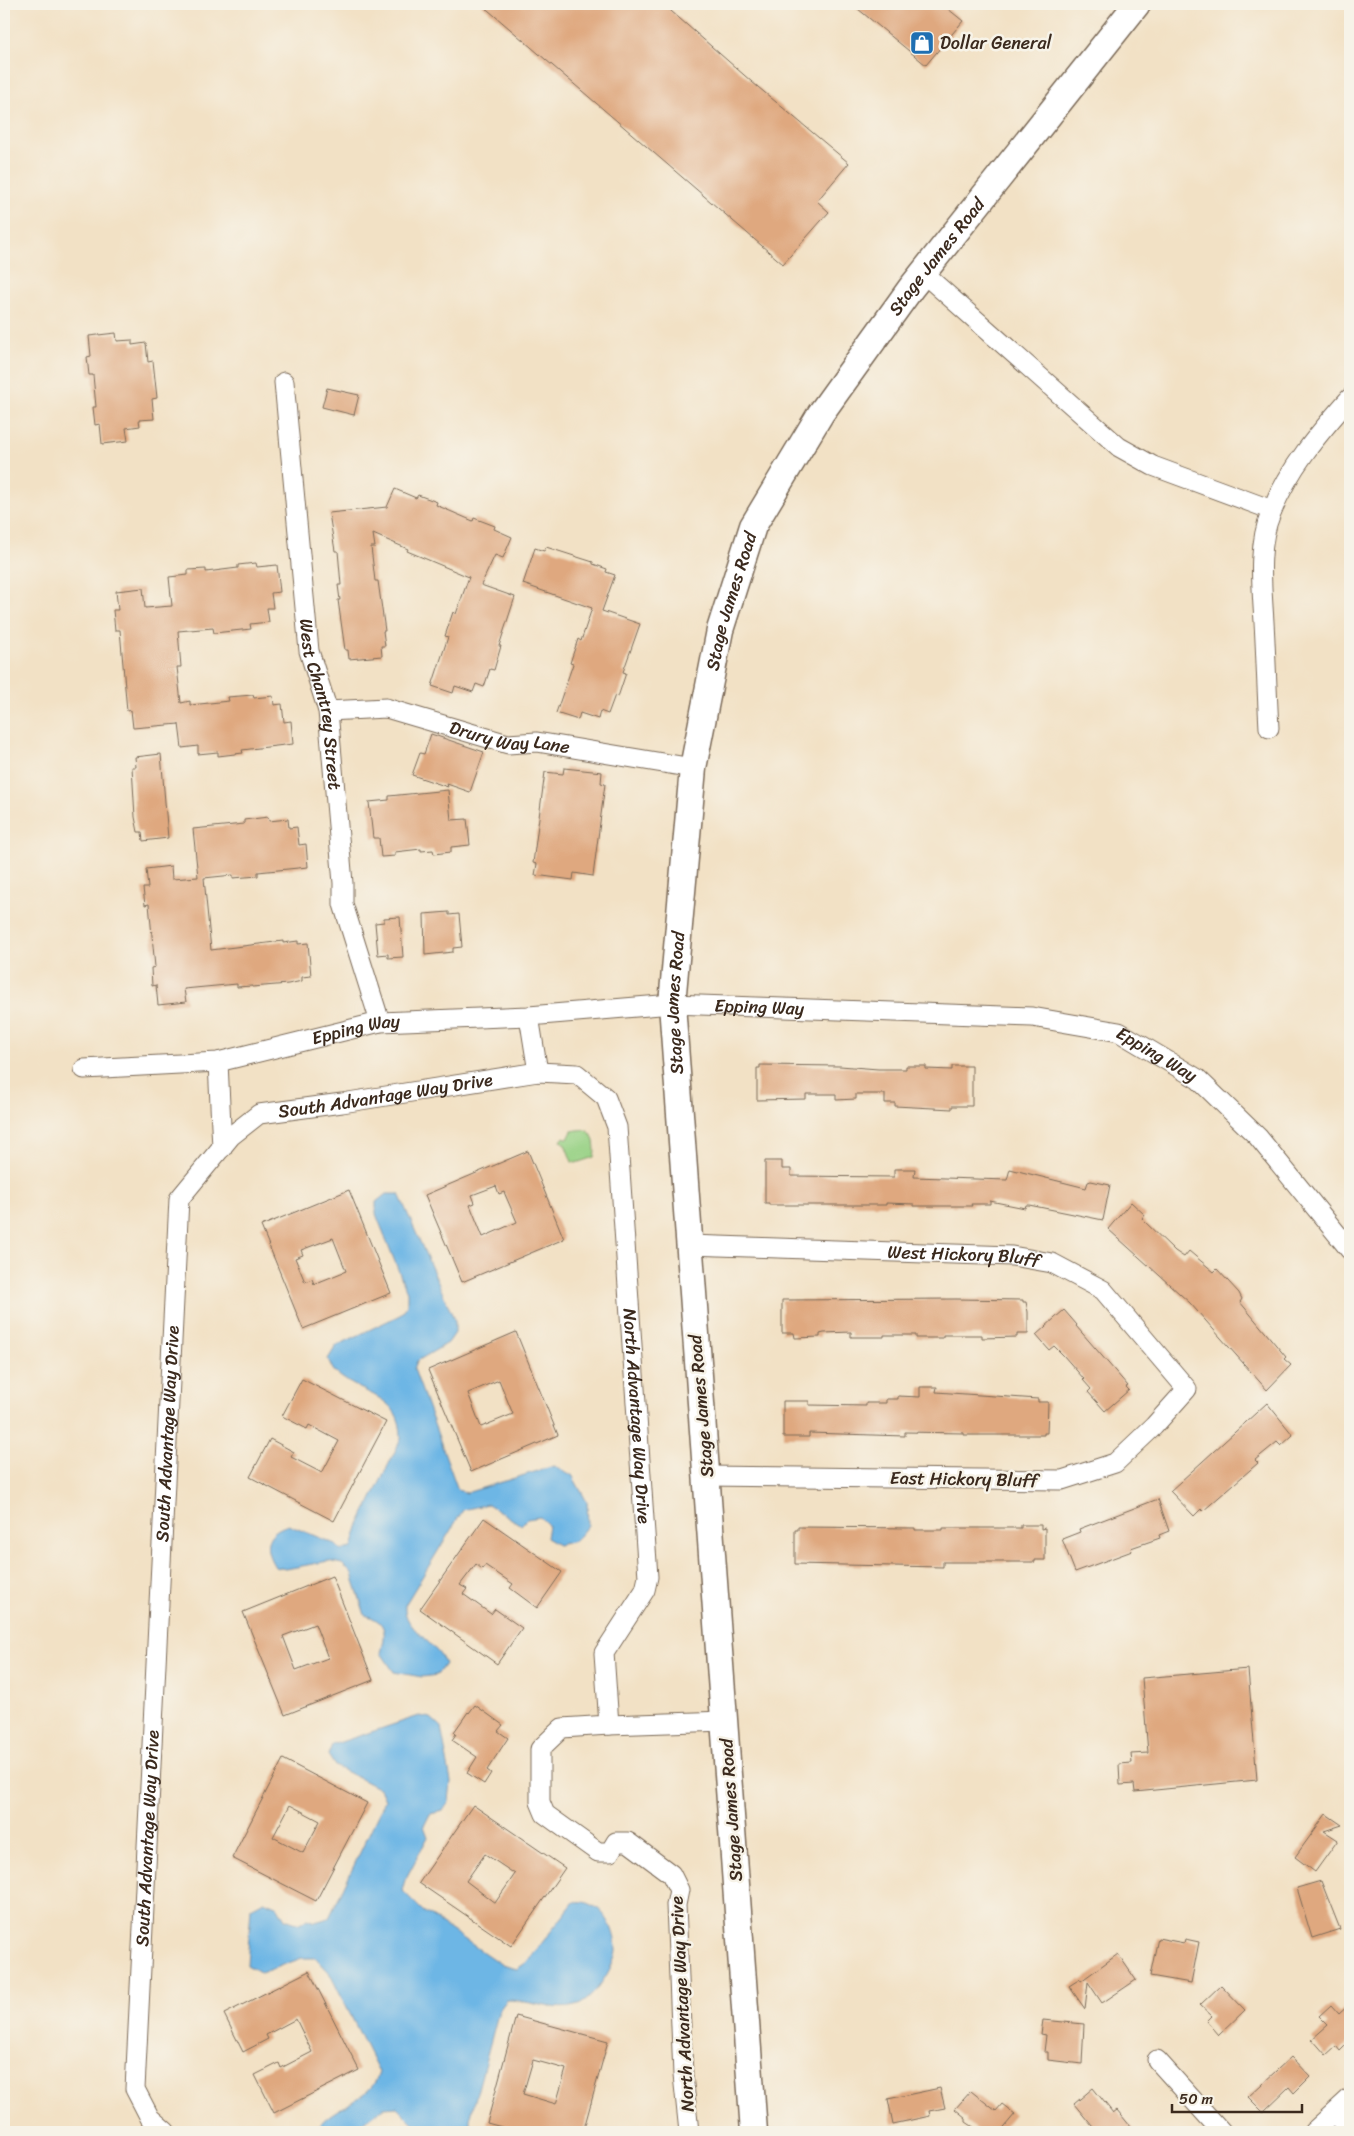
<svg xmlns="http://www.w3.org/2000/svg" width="1354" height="2136" viewBox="0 0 1354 2136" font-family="Sriracha,sans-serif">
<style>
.green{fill:#97d184;stroke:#697e51}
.water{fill:#6db6e5;stroke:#547082}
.building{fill:#dfa87f;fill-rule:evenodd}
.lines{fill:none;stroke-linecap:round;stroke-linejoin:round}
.minor-casing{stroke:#7b6a58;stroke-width:21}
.secondary-casing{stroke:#7b6a58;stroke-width:29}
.minor{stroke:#fff;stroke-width:19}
.secondary{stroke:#fff;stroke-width:26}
.labels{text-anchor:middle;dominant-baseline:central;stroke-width:5;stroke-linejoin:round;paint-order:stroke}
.poi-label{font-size:18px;fill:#3b2a1e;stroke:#f7f3e8;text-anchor:start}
.street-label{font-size:18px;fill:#3b2a1e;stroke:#f7f3e8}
</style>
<rect width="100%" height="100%" fill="#f7f3e8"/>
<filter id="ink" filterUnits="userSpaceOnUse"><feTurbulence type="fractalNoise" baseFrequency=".02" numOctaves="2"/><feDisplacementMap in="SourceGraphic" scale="10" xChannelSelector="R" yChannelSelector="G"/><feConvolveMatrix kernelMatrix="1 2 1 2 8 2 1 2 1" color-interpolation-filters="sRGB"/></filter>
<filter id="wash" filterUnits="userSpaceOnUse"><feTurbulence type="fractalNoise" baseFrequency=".0096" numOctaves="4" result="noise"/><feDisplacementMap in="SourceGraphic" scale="20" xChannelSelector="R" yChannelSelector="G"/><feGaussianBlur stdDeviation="1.12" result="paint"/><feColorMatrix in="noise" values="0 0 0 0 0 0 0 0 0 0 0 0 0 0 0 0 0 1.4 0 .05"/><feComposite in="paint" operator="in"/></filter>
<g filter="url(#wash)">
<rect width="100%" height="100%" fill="#f2e1c5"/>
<path class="green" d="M577,1130c3,0 6,-1 9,0 9,3 10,20 8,27l-18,6 -4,-1 -7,-18 -4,-3 3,-4 4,2 4,-8z"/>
<g class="water">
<path d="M386,1194h13l56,127v12l-7,10 -31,18 -3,8 44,121 8,3 88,-27 18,9 15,27 1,23 -13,16 -17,4 -12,-7 2,-13 -8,-8 -13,2 -6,6 -33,-21 -25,6 -58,95c-3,24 32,37 40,59l-8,11 -15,2 -28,-5 -13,-19c5,-20 7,-31 -16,-38l-13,-41 -10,-10 -14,-3 -42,8 -11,-2c-12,-19 -11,-34 13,-42l47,19 6,6 11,-2 6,-21 43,-88c1,-46 -39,-42 -66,-67 -3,-3 -5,-9 -7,-13l8,-13 64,-31 7,-9v-14l-31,-78v-12z"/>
<path d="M419,1716l12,2 10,9 10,55 -2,19 -6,10 -13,3 -6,12 4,11 -23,43 -3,10 21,21 79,54 15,4 10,-7 47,-60c26,-4 42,25 42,48 0,15 -24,51 -38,55 -23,8 -47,-5 -71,-5l-8,10 -29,109v11l2,2h-50l-25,-25 -14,1 -32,24h-36c13,-27 57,-29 64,-60l-50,-100 -13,-14h-14l-41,15 -14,-8 4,-57 13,-7 14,6 7,12 15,5 7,-5 8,3 14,-4 56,-118 -5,-11 -45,-23 -7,-11 4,-10z"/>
</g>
<g id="blocks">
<g class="building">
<path d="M481,4h182l89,78 97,81 -32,38 12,11 -46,52z"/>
<path d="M852,4h90l21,17 -37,44z"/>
<path d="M116,333l1,8 15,-1v5l14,-2 2,19 5,-1 4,37 -5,1 2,20 -15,1 1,6 -14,2 2,13 -26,3 -2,-20 -5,1 -2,-18h3l-3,-32h-4l-2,-18 4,-1 -2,-20z"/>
<path d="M327,388l32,7 -5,20 -32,-8z"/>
<path d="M395,489l21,9 2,-3 19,7 -1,3 37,16 1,-3 21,8 -1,3 18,8 -9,21 -8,-3 -14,30 34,12 -16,49h2l-7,24 -4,-1 -6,18 -8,-3 -3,8 -18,-6 -2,7 -21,-7 16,-49 -3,-1 8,-24 3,2 13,-37 -62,-26 1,-2 -35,-15 2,13h-4l4,34h3l7,50h-2l2,15h-4l1,10 -33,3 -1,-9h-3l-7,-50h2l-2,-15h3l-3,-34h-3l-6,-38 58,-6z"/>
<path d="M546,547l47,15v2l14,5 -1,3 9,3 -13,36 38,13 -17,48 3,1 -8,24 -3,-2 -7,19 -8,-3 -2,8 -18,-6 -2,7 -22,-7 17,-49 -3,-1 8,-24 3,2 11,-33 -69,-24 12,-36 9,3z"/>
<path d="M256,563l1,4 20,-2 3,27 -9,1 2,15h-6l2,14 -19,2 1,5 -37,4 -1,-5 -35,3 3,36h-4l4,36 9,-2v4l39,-4 -1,-4 25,-2 1,3 19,-2 1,9 8,-1 2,18 7,-1 2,23 -51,6 1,3 -25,3v-4l-20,2v-8l-16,2 -3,-24 -46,4 -2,-18 -4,1 -7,-81h-5l-2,-20h5l-2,-19 27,-3 2,20 27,-2 -3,-29 19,-2v-5l18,-1v3l32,-4v-3z"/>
<path d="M431,734l53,18 -14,40 -23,-8 1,3 -36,-12 8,-22 4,1z"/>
<path d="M161,754l7,84 -25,3 -1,-9h-4l-3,-15 -3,-50h4l-1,-10z"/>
<path d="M564,768l38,4 -1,11 4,1 -12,92 -19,-3 -1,7 -38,-5 2,-11 -4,-1 12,-91 18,2z"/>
<path d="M448,790l3,30 16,-1 3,26 -19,2v5l-17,2 -1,-4 -12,1v-2l-26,3v4l-14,1 -2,-19h-6l-4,-36 20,-2v-4z"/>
<path d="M268,817l1,4 19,-2 1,9 8,-1 2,18 7,-1 2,23 -50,5v4l-25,2v-3l-29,3 7,72 72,-9v2l15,-2v3l10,-1 3,33 -9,1v4l-14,3 -36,3v-1l-15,1v-3l-53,5 2,13 -28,3 -2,-20 -4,1 -1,-18 4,-1 -6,-63 -4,1 -2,-17h5l-2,-19 25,-3 1,13 26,-2 -5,-48 51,-5v-4z"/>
<path d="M449,912v3l10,-1 3,33 -9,1v4l-28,3 -1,-41z"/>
<path d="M400,917l3,40 -15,1v-4l-10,1 -3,-32 9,-1v-4z"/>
<path d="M760,1065l80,1 38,3h28v-3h20v3l26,1v-4h20v40h-20v3l-57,-3v-3h-10v-9h-29v5l-20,1v-6h-30v5l-49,1v-32h3z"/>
<path d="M528,1151l36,88 -102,43 -37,-87zM496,1186l3,8 5,-2 13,30 -34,15 -13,-32 5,-2 -3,-8z"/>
<path d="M765,1161h17v8h9v7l103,1v-8h21l-1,8 93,3 3,-11 76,19 2,-6 3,-1 19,4 -7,35 -74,-15h-3l-1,3 -35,-7v3h-19l1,2h-58v-2l-28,-1v2h-117v-2h-4z"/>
<path d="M349,1190l42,103 -88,36 -42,-103zM333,1238l13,33 -32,13 -2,-5 -7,3 -10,-24 8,-3 -2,-5z"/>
<path d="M1131,1202l14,13 -3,4 33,32 9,6 5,-6 25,21 3,-3 22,24 3,6 -2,3 46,55 -2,2 7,6 -24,25 -77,-87 -82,-74z"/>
<path d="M956,1299l67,1v2h3l2,10v22h-11v3l-35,1v-3h-39v3h-27v-3h-32v2h-33v-5l-27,1 -4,1v3l-25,1 -1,-5h-12v-33z"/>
<path d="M1064,1310l13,15 -1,1 52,60 -2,1 3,3 -24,21 -17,-19 3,-3 -8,-9 1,-1 -21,-24 -9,-9 -5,4 -13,-15z"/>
<path d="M516,1332l42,103 -87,37 -43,-102zM499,1380l14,34 -32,13 -13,-34z"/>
<path d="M302,1379l84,43 -52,99 -84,-44 20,-38 24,13 -3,5 31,16 17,-32 -30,-16 -2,4 -25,-13z"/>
<path d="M920,1387h17l-1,5 102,7v3h10l-1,31h-3v2h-80v-2l-59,-1v4l-96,-3v4h-26v-36h26v4l57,1v-3h20v-4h12v-3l22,1z"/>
<path d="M1267,1403l26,32 -12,11 -4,-4 -22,18 3,3 -55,48 -2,-2 -7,7 -24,-25z"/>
<path d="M1158,1499l11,32 -10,4 1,3 -29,10 1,3 -57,21 -13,-33 18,-7 -1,-3z"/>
<path d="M484,1518l78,54 -25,36 -27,-20 3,-4 -28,-19 -3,4 -6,-5 -16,21 7,4 -4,5 28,20 4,-5 27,19 -25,36 -77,-55z"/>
<path d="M1021,1525h20v4l4,-1v32h-10v2h-92v5l-148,-3v-34h3v-3l117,1v2h28v-2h78z"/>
<path d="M332,1576l41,104 -88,35 -42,-103zM315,1624l13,34 -32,12 -13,-34z"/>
<path d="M1248,1669l9,111 -122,12 -1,-8 -14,1 -1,-21 13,-1 -1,-9 17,-1 -6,-75z"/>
<path d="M475,1705l28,20 -5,6 10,7 -21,32 4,3 -7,11 -17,-11 10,-16 -25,-17 4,-6 -2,-2 14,-20 1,1z"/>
<path d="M283,1759l84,44 -51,98 -84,-43zM290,1805l30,16 -17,32 -30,-16z"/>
<path d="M473,1805l92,63 -54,78 -92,-63zM485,1854l30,20 -20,29 -29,-22z"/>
<path d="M1326,1814l16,11 -18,6 14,9 -23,32 -20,-15z"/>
<path d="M1321,1881l19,48 -28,9 -15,-50z"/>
<path d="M1158,1938l26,5 1,-4 14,3 -8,41 -41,-7z"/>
<path d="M1118,1954l18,26 -34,23 -14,-21 -3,27 -16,-23 11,-7 1,2z"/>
<path d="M309,1971l50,99 -85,43 -19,-38 24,-12 2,5 31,-16 -16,-33 -30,16 2,4 -25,13 -19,-38z"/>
<path d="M1221,1985l24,25 -26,25 -12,-14 5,-5 -12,-11z"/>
<path d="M1350,2004v37l-10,10 -4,-5 -10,9 -14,-16 16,-14 -9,-9 12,-11 8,9z"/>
<path d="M516,2016l92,25 -25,91h-63l-33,-9zM533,2060l33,9 -10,35 -33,-10z"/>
<path d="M1043,2020l41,4 -2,40 -34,-4v-8h-4l2,-17 -5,-1z"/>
<path d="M1291,2057l19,20 -16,16 -5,-6 -26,25 -15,-15z"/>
<path d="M940,2088l5,20 -16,3 1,5 -37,8 -5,-25z"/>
<path d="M1093,2088l20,25 4,-3 18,22h-38l-23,-28z"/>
<path d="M971,2091l25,20 6,-7 13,10 -15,18h-19l-15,-10v-4l-11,-9z"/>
</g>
</g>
</g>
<g filter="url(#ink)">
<use href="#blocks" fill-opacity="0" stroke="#7b6a58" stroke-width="1"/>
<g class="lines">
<defs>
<g id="minor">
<path d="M923,273l196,174 34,19 119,44"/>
<path id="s1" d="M284,382l25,269 19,60 15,172v21l37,118"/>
<path id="s2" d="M328,711l58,-3 122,36 29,-2 156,26"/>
<path d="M1269,728c-2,-35 -3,-71 -5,-106 -2,-35 -7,-76 7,-109 18,-45 47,-79 79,-115"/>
<path d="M529,1016l9,56"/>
<path d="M218,1062l4,86"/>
<path id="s3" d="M84,1069l134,-7 162,-40 149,-6 143,-12 360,13 87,15 79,47 60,58 92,113"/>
<path id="s4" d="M689,1245l323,11 40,7 51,27 84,99 -33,37 -39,37 -53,17 -355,-4"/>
<path d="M609,1725l116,-4"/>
<path d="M1157,2060l65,72"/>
<path d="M1334,2113l16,18"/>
<path id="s5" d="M166,2132l-16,-14 -15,-29 44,-890 52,-63 28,-22 83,-11 196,-31 39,2 29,24 11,29 31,450 -3,13 -41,63 5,72 -47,3 -22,21v53l5,12 53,38h12l6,-10h12l43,32 8,16 -3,15 7,170 6,57"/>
<path d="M1313,2132l37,-34"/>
</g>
<g id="secondary">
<path id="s6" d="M754,2132l-82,-1128 21,-236 27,-138 33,-104 68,-113 90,-125 226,-284"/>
</g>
</defs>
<use href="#minor" class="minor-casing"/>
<use href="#secondary" class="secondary-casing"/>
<use href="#minor" class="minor"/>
<use href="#secondary" class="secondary"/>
</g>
</g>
<defs>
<symbol id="shop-square" viewBox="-11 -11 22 22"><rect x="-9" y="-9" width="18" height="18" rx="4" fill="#1f6fb2" stroke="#f7f3e8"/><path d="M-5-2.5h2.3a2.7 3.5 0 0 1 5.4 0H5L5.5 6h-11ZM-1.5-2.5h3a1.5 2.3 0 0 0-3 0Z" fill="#fff"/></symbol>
</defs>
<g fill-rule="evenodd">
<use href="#shop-square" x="908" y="29" width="28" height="28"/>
</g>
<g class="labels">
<g class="poi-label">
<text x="940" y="43">Dollar General</text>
</g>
<g class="street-label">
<text stroke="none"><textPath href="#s6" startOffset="1944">Stage James Road</textPath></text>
<text stroke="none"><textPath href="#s6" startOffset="1539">Stage James Road</textPath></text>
<text stroke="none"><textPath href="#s1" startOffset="325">West Chantrey Street</textPath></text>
<text stroke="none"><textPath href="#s2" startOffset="186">Drury Way Lane</textPath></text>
<text stroke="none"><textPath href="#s6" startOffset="1132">Stage James Road</textPath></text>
<text stroke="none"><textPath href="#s3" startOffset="681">Epping Way</textPath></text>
<text stroke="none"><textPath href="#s3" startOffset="276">Epping Way</textPath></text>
<text stroke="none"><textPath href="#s3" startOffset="1086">Epping Way</textPath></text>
<text stroke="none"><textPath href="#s5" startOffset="1190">South Advantage Way Drive</textPath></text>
<text stroke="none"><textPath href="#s4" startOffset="275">West Hickory Bluff</textPath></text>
<text transform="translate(701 1406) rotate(-95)">Stage James Road</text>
<text stroke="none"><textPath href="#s5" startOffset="1742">North Advantage Way Drive</textPath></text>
<text stroke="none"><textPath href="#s5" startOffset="710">South Advantage Way Drive</textPath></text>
<text transform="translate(964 1479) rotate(1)">East Hickory Bluff</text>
<text transform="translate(731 1810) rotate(-94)">Stage James Road</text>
<text stroke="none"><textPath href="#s5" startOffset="305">South Advantage Way Drive</textPath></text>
<text transform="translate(682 2004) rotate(-93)">North Advantage Way Drive</text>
</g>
</g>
<rect width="1354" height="2136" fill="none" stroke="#f7f3e8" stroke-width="20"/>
<path d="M1172 2104v8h130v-8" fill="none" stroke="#3b2a1e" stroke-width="2.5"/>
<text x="1179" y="2104" font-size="15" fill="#3b2a1e" stroke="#f7f3e8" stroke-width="4" paint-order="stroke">50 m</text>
</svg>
